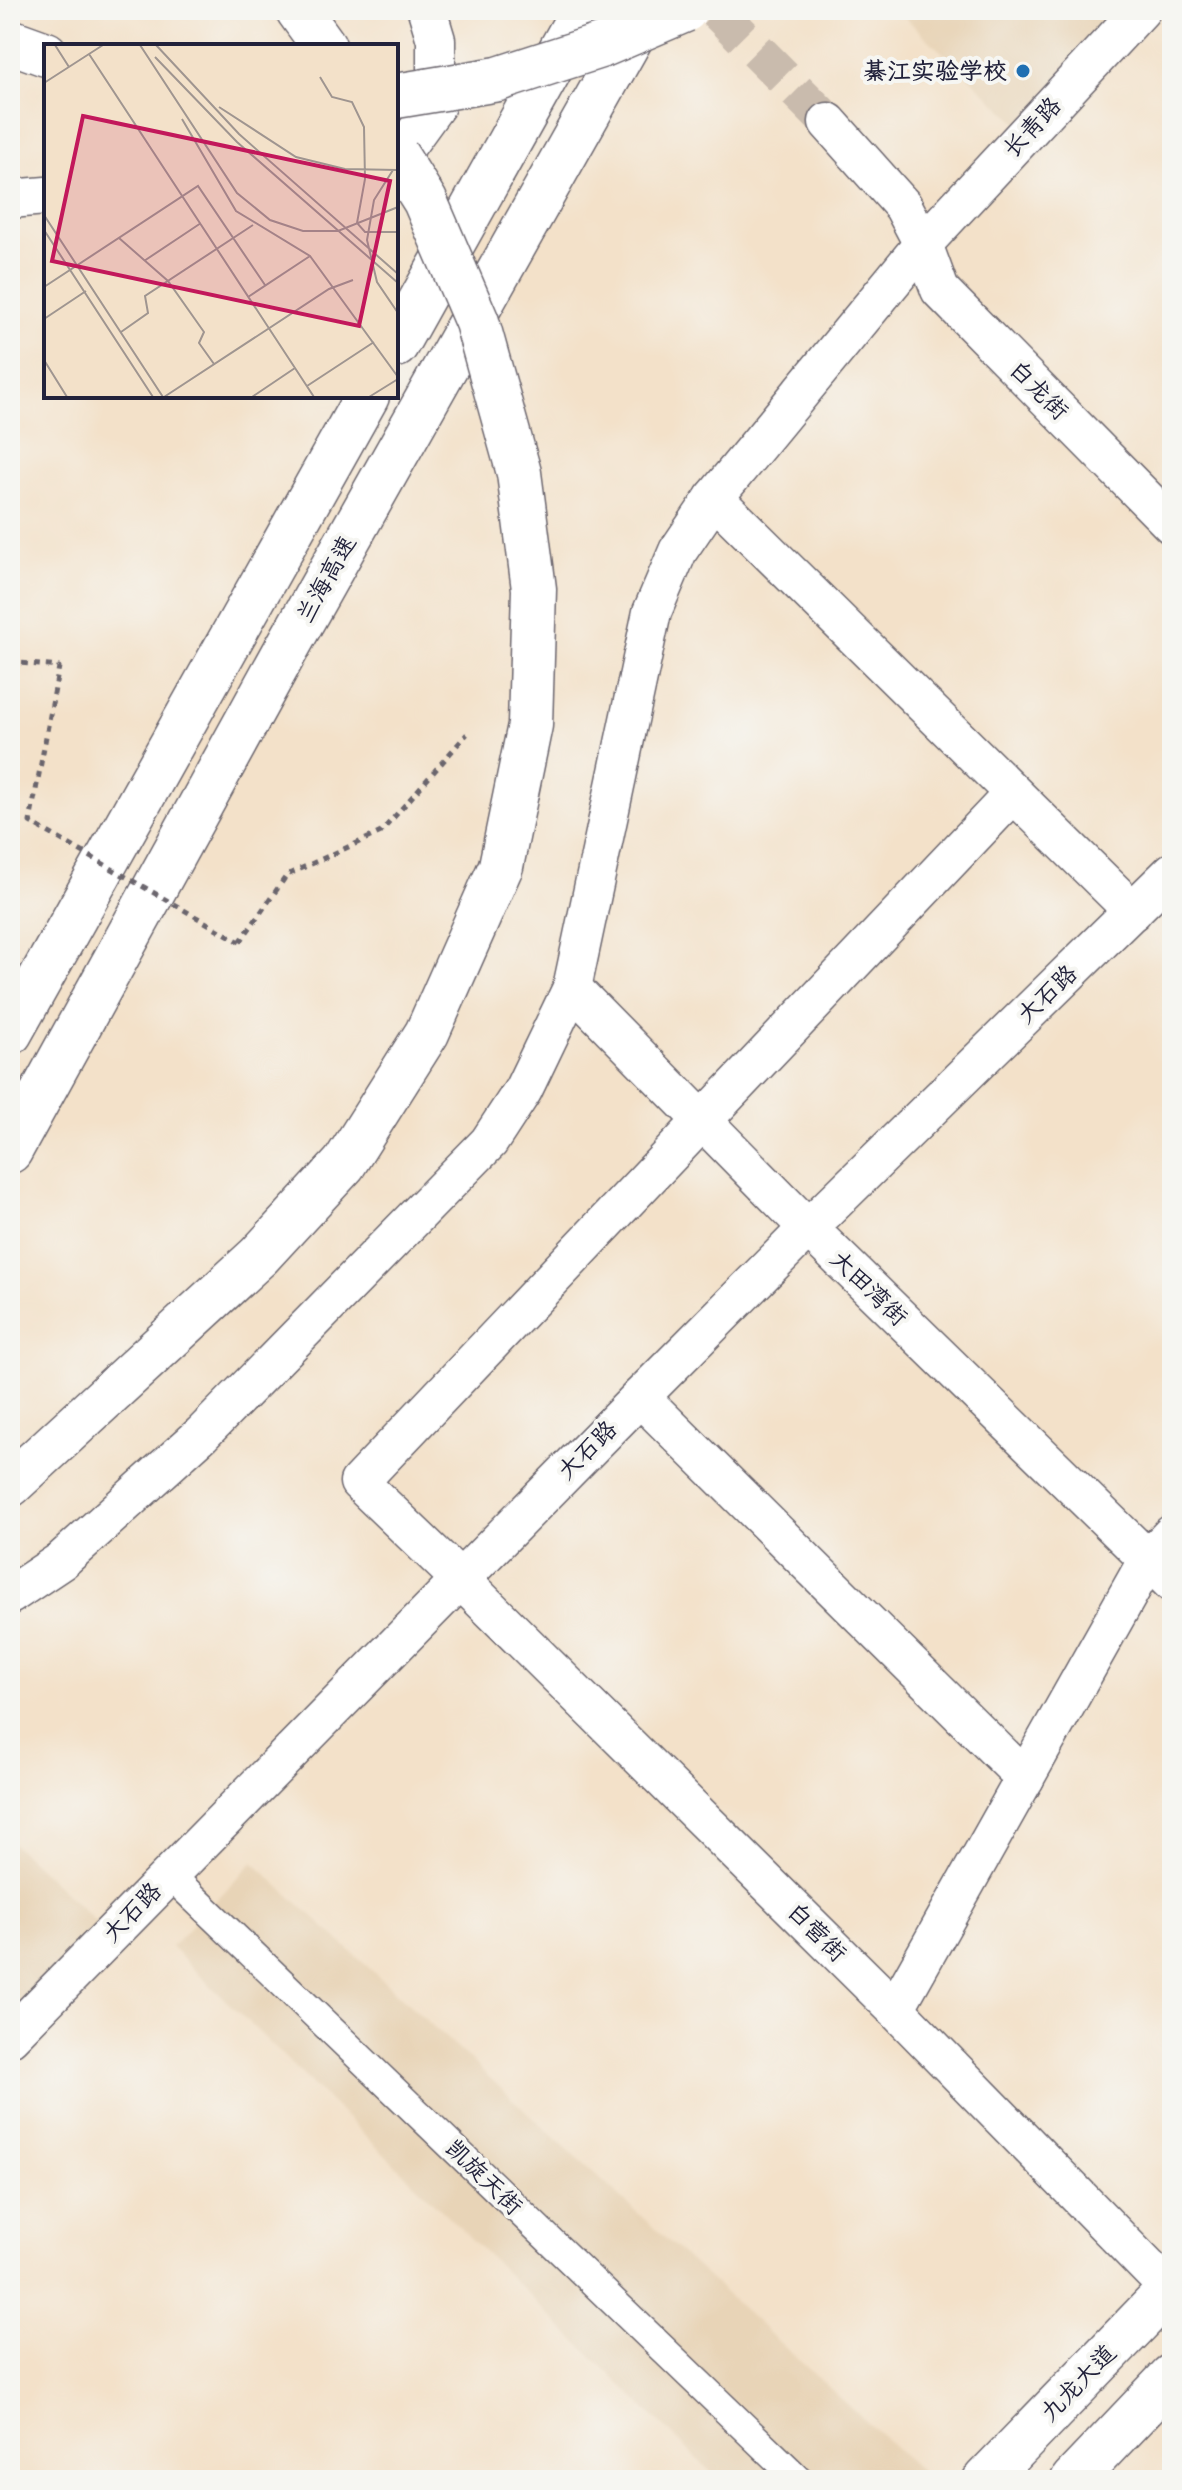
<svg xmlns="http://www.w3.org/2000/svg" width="1182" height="2490" viewBox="0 0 1182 2490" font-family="'Shantell Sans','LXGW WenKai TC',sans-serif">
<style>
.built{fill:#e8d4b7}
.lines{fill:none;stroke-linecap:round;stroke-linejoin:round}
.minor-tunnel{stroke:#c9bbad;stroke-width:38;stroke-dasharray:38 19;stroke-linecap:butt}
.pedestrian-casing{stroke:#6b656d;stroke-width:31}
.minor-casing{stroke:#6b656d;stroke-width:41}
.primary-casing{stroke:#6b656d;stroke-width:47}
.motorway-casing{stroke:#6b656d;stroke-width:47}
.path{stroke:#6b656d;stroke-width:5;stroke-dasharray:6 6;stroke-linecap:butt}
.pedestrian{stroke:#fff;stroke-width:28}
.minor{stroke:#fff;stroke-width:38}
.primary{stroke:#fff;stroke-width:44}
.motorway{stroke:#fff;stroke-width:44}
.motorway-bridge-casing{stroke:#6b656d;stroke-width:47;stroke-linecap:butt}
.path-bridge{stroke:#6b656d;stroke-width:5;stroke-dasharray:6 6;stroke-linecap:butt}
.motorway-bridge{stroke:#fff;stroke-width:44}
.poi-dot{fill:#1f6fb2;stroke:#f6f6f2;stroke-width:3}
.labels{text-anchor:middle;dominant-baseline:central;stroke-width:8;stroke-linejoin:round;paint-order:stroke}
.poi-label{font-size:24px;font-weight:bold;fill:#22223b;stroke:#f6f6f2;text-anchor:end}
.street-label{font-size:24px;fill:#22223b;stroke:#f6f6f2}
.inset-road{fill:none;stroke:#9f9590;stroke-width:2}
.view{fill:#c2185b;fill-opacity:0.15;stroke:#c2185b;stroke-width:4}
.inset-edge{fill:none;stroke:#22223b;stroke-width:4}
</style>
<rect width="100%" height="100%" fill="#f6f6f2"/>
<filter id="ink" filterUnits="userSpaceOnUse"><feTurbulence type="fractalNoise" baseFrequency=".0125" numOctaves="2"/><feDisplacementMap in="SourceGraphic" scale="16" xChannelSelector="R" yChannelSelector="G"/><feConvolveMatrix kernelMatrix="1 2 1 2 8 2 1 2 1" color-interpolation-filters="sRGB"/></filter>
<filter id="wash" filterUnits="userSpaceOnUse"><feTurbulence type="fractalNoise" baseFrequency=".006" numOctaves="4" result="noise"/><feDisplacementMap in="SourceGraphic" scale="32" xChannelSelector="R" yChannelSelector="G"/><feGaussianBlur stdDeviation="1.8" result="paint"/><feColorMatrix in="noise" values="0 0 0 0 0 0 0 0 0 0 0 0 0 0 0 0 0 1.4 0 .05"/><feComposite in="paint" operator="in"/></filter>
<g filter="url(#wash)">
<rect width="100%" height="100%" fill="#f3e1c9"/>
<g class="built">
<path d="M897,10h244l-114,122z"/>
<path d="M10,1841l100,94 -100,102z"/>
<path d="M253,1862l675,616 -2,2h-207l-548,-533z"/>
</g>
</g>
<g filter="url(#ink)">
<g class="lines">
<path class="minor-tunnel" d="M716,10l112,112"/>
<defs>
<path id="pedestrian" d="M169,1874l630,606"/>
<g id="minor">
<path d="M828,122l75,84 20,38 17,46 232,235"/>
<path d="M396,160l40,-55v-65l-9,-30"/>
<path d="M10,199l36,-3"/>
<path d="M714,498l419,413"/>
<path d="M1013,794l-654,688 100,96 436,431 277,283"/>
<path d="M572,988l236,240 364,355"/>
<path d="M640,1397l385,381"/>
<path d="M10,1595l51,-34 141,-127 287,-292 34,-52 49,-102 80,-376 26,-61 36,-53 209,-254 218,-234"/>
<path d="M895,2009l253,-450 24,-25"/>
<path d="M10,2037l630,-640 168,-169 364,-356"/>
</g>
<g id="primary">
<path d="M985,2480l187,-193"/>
<path d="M1073,2480l99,-104"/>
</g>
<g id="motorway">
<path d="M298,10l26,36"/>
<path d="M10,41l36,13"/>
<path d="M396,345l187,-335"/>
<path d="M10,1033l357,-637"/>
<path d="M10,1151l277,-503 359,-637"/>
<path d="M10,1485l249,-229 85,-92 83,-131 74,-167"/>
</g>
</defs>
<use href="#pedestrian" class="pedestrian-casing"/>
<use href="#minor" class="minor-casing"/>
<use href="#primary" class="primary-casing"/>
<use href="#motorway" class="motorway-casing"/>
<path class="path" d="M240,942l47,-67 94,-43 86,-98"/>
<use href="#pedestrian" class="pedestrian"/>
<use href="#minor" class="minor"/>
<use href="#primary" class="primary"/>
<use href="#motorway" class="motorway"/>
<defs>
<g id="motorway-bridge">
<path d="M396,96l102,-17 105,-34 82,-35"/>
<path d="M396,155l29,46 52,121 42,151 15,116 -4,136 -29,141"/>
</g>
</defs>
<use href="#motorway-bridge" class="motorway-bridge-casing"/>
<path class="path-bridge" d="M10,662l49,5 -29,155 210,120"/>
<use href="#motorway-bridge" class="motorway-bridge"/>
</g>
</g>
<circle class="poi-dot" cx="1023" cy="71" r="8"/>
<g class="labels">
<g class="poi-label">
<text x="1007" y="71">綦江实验学校</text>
</g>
<g class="street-label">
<text transform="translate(1032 127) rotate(-47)">长青路</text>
<text transform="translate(1039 390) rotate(45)">白龙街</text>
<text transform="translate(326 579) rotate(-61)">兰海高速</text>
<text transform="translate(1047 994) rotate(-44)">大石路</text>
<text transform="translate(869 1288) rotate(44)">大田湾街</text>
<text transform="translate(587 1450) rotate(-45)">大石路</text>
<text transform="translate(132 1912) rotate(-46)">大石路</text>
<text transform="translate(817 1932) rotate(45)">白营街</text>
<text transform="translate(484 2177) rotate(44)">凯旋天街</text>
<text transform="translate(1078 2383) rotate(-46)">九龙大道</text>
</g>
</g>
<g transform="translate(44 44)">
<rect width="354" height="354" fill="#f3e1c9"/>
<path class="inset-road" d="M11,1l14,22M96,1l97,148 33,27 33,11h35l60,-24M112,1l83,89 159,140M45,10l225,343M111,13l82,85 161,141M276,33l12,20 20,5 12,25 1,52 -8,44 8,9h33M0,39l59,-38M175,63l77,50 49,12 53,1M138,75l54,92 74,45 88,121M349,126l-19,30 -7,40 10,42 21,31M0,171l119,182M0,186l109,167M75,194l49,43 36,51 -5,11 15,21M100,217l57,-38M0,243l154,-101 67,99M204,253l62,-41M0,275l42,-28M77,288l27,-19 -3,-17 108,-71M0,316l23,37M263,342l67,-44M120,353l165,-108 24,-9M208,353l43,-29M325,353l29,-18"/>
<path class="view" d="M39,72l307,65 -31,145 -307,-65z"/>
<rect width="354" height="354" class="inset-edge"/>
</g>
<rect width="1182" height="2490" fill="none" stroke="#f6f6f2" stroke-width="40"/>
</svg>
